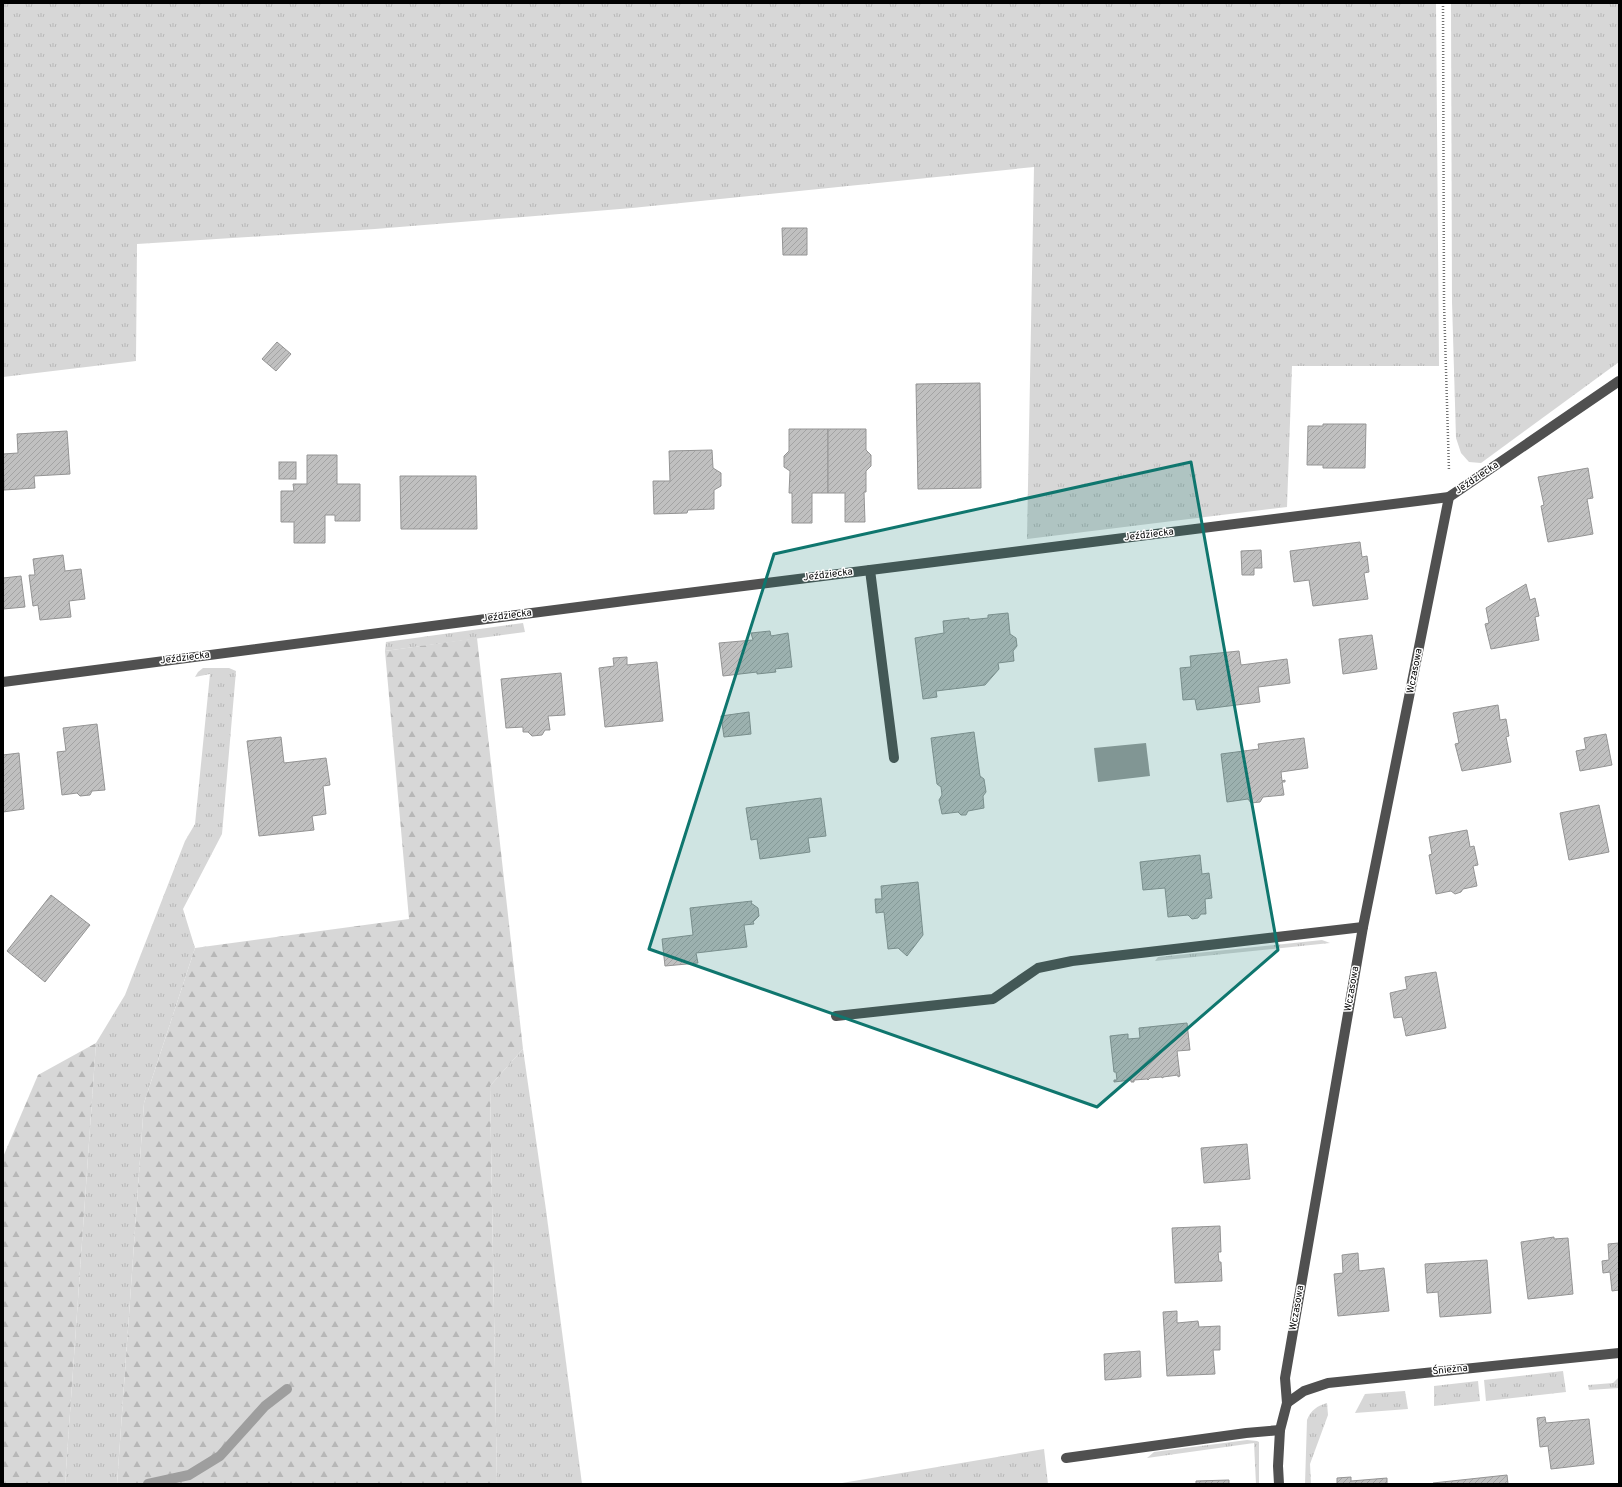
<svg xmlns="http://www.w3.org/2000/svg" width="1622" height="1487" viewBox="0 0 1622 1487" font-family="Overpass,sans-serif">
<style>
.grass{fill:url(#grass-tufts)}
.forest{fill:url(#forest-firs)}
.water{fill:#9e9e9e}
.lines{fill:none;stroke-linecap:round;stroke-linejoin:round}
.stream{stroke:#9e9e9e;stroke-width:10}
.building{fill:url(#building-hatch);stroke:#949494}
.path{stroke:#727272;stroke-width:2.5;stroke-dasharray:1 2;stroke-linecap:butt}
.minor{stroke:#505050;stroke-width:10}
.marked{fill:#0f766e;fill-opacity:0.2;stroke:#0f766e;stroke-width:3;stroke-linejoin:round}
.labels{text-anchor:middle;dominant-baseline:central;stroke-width:3;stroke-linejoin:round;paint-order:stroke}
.street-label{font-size:10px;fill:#000;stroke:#fff}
</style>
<defs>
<pattern id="grass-tufts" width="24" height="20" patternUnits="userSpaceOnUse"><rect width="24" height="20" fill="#d7d7d7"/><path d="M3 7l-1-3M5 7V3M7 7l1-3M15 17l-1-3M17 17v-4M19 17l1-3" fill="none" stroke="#b7b7b7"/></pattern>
<pattern id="forest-firs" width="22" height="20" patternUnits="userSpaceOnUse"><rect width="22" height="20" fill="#d7d7d7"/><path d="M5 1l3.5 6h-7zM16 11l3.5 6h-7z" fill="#b7b7b7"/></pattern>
<pattern id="building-hatch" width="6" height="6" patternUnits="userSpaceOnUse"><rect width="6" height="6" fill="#c0c0c0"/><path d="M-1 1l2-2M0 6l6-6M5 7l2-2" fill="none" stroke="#a3a3a3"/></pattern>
</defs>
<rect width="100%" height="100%" fill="#fff"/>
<g class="grass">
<path d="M3,3h1433l3,363h-147l-5,141 -260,32 7,-372 -402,41 -257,21 -238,15 -1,117 -133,16z"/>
<path d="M1451,3h168v359l-138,101 -12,-1 -8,-9 -5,-15 -4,-136z"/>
<path d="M523,623l2,9 -140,19 1,-9z"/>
<path d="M203,668h26l7,3 -14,163 -39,75 12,39 -51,155 -27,381h-52l31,-441 29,-48 60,-154 10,-17 15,-150 -15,3 3,-5z"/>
<path d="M1322,940l8,3 -175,18 3,-4z"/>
<path d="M523,1049l23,161 36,274h-85l-7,-398z"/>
<path d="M1563,1371l3,21 -80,9 -2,-21z"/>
<path d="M1619,1377v11l-30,2 -1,-5 25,-2z"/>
<path d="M1478,1381l2,20 -46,5v-20z"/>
<path d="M1405,1391l3,18 -53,4 10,-19z"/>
<path d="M1327,1403l1,12 -18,49 1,20h-6l2,-64c4,-10 10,-14 20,-17z"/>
<path d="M1247,1440l10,1 2,1v42h-3l-2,-41 -107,15 7,-6z"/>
<path d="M1044,1449l4,35h-212z"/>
</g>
<g class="forest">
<path d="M477,638l46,411 -33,37 7,398h-380l27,-381 51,-155 214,-29 -24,-268z"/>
<path d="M96,1043l-31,441h-62v-327l35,-82z"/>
</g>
<path class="water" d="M1146,743l4,33 -52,6 -4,-34z"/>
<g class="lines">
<path class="stream" d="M148,1484l41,-9 31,-19 45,-50 22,-17"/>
</g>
<g class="building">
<path d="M782,228h25v27h-24z"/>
<path d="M277,342l14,12 -15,17 -14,-12z"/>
<path d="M980,383l1,105 -63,1 -2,-105z"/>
<path d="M1323,424h43l-1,44h-42v-3h-16l1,-39h15z"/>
<path d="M789,429h39v64h-16v30h-20v-30h-3l1,-22 -6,-4v-11l5,-5z"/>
<path d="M828,429h38v21l5,5v11l-5,5v21h-2l1,30h-20v-29h-17z"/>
<path d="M67,431l3,43 -36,2 1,12 -31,2 -1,-36 15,-1 -1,-19z"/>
<path d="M712,450l1,18 8,5v13l-7,4v19l-26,1 -1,3 -33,1 -1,-33h17l-1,-30z"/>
<path d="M307,455h30v29h23v37h-25v-6h-10v28h-31v-21h-13v-31h13l-1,-7h14z"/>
<rect x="279" y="462" width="17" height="17"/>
<path d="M1588,468l5,30 -6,1 6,35 -45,8 -7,-36 3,-1 -6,-28z"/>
<path d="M400,476h76l1,53h-76z"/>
<path d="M1360,542l2,15 5,-1 2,16 -5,1 4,26 -55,7 -4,-26 -15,2 -4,-31z"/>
<path d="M1261,550l1,18h-8v7h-12l-1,-24z"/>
<path d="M63,555l2,16 16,-2 4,30 -16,2 2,16 -31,3 -2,-15 -5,1 -4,-31h6l-2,-16z"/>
<path d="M21,576l4,31 -22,2v-31z"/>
<path d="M1526,584l4,16 5,-2 4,18 -4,1 4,23 -48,9 -6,-25 4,-1 -3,-15z"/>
<path d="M1008,613l2,21 6,4 1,8 -4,5 1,10 -16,2 1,6 -14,16 -49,6 1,6 -14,2 -8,-61 29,-5 -1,-12 26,-3v2l19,-2v-3z"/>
<path d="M770,631l1,5 17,-3 4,34 -17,2 1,3 -19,2v-2l-34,4 -4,-33 34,-3 -2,-7z"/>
<path d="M1372,635l5,34 -34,5 -4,-35z"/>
<path d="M1239,651l2,14 46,-6 3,24 -32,4 2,15 -63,8 -2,-11 -12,1 -3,-32 11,-1 -1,-11z"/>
<path d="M627,657v8l30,-3 6,59 -58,6 -6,-59 15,-2 -1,-8z"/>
<path d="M561,673l4,42 -17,1 2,14h-5l-3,5 -10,1 -4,-4h-5v-5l-17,1 -5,-49z"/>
<path d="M1498,705l2,15 6,-1 3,17 -3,1 5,25 -49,9 -7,-27 4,-1 -6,-30z"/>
<path d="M749,712l2,22 -27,3 -3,-21z"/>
<path d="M97,724l8,66 -13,1 -2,4 -10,1 -3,-3 -15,2 -5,-43 9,-1 -3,-23z"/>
<path d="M974,732l6,44 4,3 2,13 -3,4 1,12 -16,3 -2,4h-5l-3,-3 -16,2 -3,-14 3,-5 -1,-8 -4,-3 -6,-46z"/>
<path d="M1606,734l6,31 -32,6 -4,-20 10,-2 -2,-11z"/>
<path d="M281,737l3,26 42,-5 4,27 -7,1 3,28 -14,2 2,14 -55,6 -12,-95z"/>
<path d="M1304,738l4,30 -27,4 1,9 3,-1v2h-3l2,13 -21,2 -3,5 -9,1 -3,-4 -21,3 -6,-48 38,-5 -1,-5z"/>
<path d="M19,753l5,56 -21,3v-57z"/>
<path d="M821,798l5,38 -18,2 2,14 -50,7 -3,-20 -6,1 -5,-32z"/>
<path d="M1599,805l10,47 -40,8 -9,-47z"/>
<path d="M1467,830l3,17 4,-1 4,19 -5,1 4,20 -14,3 -2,3 -6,2 -4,-3 -15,3 -7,-39 3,-1 -3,-17z"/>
<path d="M1200,855l2,19 7,-1 3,25 -7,1 1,15h-5l-3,4 -6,1 -4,-4 -20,2 -3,-29 -22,2 -3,-28z"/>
<path d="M918,882l5,53 -16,21 -9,-8 -10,1 -4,-37 -8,1 -1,-14h7l-1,-13z"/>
<path d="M51,895l39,30 -45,57 -38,-31z"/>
<path d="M752,901l-1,2 7,5 1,8 -6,6 1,2 -10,1 3,22 -51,6 2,10 -33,3 -3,-27 31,-4 -3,-27z"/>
<path d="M1436,972l10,56 -40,8 -4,-19 -8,1 -4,-25 17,-4 -2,-12z"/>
<path d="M1187,1023l3,27 -13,1 3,25 -2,1v-2l-15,2v1l-2,-1 -11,1 -2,2 -1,-1 -13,1v2h-3v-2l-17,2v-2h3l-1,-8h-2l-4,-36 18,-2v5l12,-1 -1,-10z"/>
<path d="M1247,1144l3,35 -46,4 -3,-35z"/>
<path d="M1220,1226l1,26h-3l1,10h2l1,19 -47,2 -3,-55z"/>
<path d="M1554,1237v2l14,-1 5,56 -45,5 -7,-57z"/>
<path d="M1619,1243v47l-7,1 -2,-19 -7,1 -1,-12 7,-1 -1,-16z"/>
<path d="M1358,1253l1,18 25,-3 5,43 -51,5 -4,-42 9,-1 -1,-18z"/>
<path d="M1487,1260l4,53 -51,4 -2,-25 -11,1 -2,-29z"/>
<path d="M1177,1311v12l21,-2 1,6 21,-1v24h-7l2,24 -48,2 -4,-64z"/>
<path d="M1140,1351l1,26 -36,3 -1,-26z"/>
<path d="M1545,1417l1,6 43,-4 5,45 -43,5 -3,-23 -8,1 -3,-29z"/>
<path d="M1507,1475l1,9h-75v-1z"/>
<path d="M1351,1477v4l36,-3v6h-50v-6z"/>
<path d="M1229,1480v4h-33v-3z"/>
</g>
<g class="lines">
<path class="path" d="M1443,3l1,300 5,168"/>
<g class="minor">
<path d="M870,570l24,188"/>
<path d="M3,682l629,-82 817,-103 170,-116"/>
<path d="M836,1016l157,-17 45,-31 34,-7 291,-34"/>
<path d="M1287,1403l17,-12 24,-8 291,-30"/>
<path d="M1066,1458l180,-25 34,-3"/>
<path d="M1279,1484l-1,-18 2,-36 7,-27 -2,-25 78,-451 86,-430"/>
</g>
</g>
<path class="marked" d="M1191,462l87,488 -181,157 -448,-158 125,-395z"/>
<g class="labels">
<g class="street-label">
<text transform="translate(1477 478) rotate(-34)">Jeździecka</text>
<text transform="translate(1149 535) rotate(-7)">Jeździecka</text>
<text transform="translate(828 575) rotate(-7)">Jeździecka</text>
<text transform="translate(507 616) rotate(-7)">Jeździecka</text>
<text transform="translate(185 658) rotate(-7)">Jeździecka</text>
<text transform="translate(1415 671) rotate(-79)">Wczasowa</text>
<text transform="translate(1352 989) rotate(-80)">Wczasowa</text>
<text transform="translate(1297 1308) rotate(-80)">Wczasowa</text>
<text transform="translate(1450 1370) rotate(-6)">Śnieżna</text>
</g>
</g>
<rect width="1622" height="1487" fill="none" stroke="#000000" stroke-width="8"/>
</svg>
